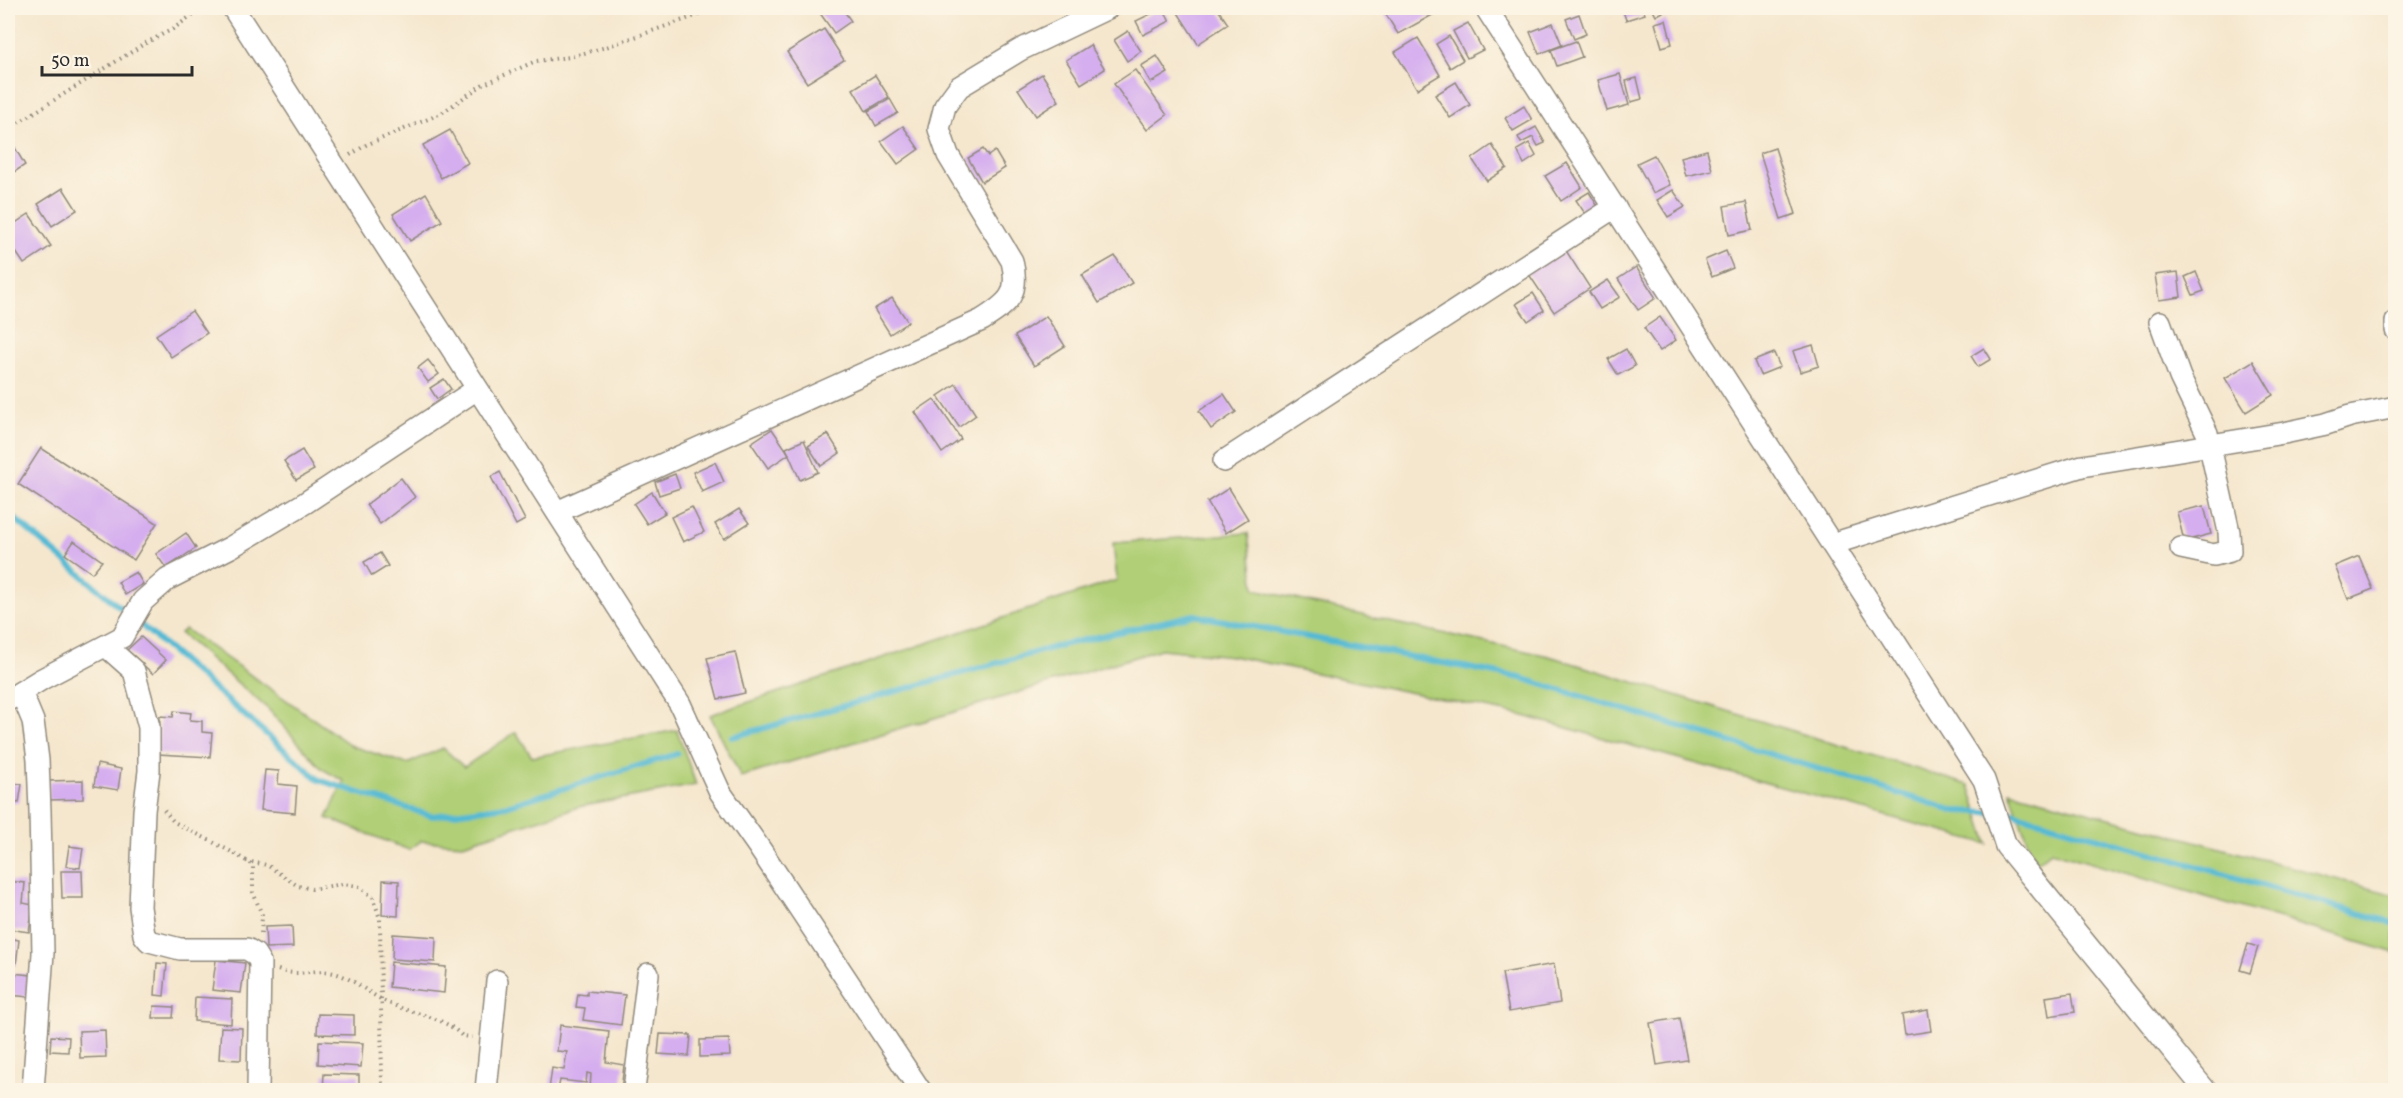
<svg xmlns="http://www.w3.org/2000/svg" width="2403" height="1098" viewBox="0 0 2403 1098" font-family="Vollkorn,serif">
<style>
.green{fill:#b0cf76;stroke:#6e7d50;stroke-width:1.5}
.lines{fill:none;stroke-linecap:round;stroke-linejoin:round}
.stream{stroke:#54b9d3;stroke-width:6}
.building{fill:#d5aeef}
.street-casing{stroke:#90897c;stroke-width:24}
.path{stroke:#90897c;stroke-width:4;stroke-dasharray:1.5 4.5;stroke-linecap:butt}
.street{stroke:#fff;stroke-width:21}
</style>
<rect width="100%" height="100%" fill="#fcf5e5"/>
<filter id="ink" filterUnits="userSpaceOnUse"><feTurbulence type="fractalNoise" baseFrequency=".0167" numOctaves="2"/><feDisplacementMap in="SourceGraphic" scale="12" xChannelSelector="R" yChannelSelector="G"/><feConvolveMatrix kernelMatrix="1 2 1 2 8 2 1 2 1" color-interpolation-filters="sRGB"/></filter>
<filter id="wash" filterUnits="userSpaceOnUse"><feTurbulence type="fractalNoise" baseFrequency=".008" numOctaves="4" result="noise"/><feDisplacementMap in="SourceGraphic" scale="24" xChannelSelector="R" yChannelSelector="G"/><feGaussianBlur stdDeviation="1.35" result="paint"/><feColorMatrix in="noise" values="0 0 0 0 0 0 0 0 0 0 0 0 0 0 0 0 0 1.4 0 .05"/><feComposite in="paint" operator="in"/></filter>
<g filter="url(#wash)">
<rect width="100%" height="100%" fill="#f5e7ce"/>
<g class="green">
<path d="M1248,533l7,56 140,34 154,33 420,129 19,59 -468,-129 -288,-59 -71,-7 -420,128 -31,-62 407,-135 -4,-37z"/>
<path d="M185,629l167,117 55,18 36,-16 21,19 52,-35 16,25 145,-27 19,55 -118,22 -115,37 -42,-3 -12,9 -82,-32 17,-37 -22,-12 -54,-60 -88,-76z"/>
<path d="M2010,791l385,104v58l-344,-102 -16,13z"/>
</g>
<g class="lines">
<g class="stream">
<path d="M8,513l140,118 171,149 113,36 74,-10 171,-52"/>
<path d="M732,737l334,-93 128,-29 327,63 435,133 57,2 383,111"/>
</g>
</g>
<g id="blocks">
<g class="building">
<path d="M819,8h23l9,13 -17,12 -17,-24z"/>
<path d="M1163,8l7,13 -27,14 -7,-14z"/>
<path d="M1175,8h42l11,16 -30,20z"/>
<path d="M1395,8h50l-47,26 -13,-21z"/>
<path d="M1622,8h20l3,6 -19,6z"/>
<path d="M1652,8h15l1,1 -12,7z"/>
<path d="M1579,14l7,20 -12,5 -8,-20z"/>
<path d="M1666,20l6,24 -10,3 -7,-24z"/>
<path d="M1468,23l15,27 -16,8 -14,-27z"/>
<path d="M1553,23l9,22 -23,9 -9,-22z"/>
<path d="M824,29l20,31 -37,23 -20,-31z"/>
<path d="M1128,31l13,20 -14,10 -13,-21z"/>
<path d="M1449,36l14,24 -13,8 -14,-24z"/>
<path d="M1418,38l22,37 -23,14 -22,-37z"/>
<path d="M1576,41l6,16 -25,9 -6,-16z"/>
<path d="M1090,45l15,24 -24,15 -15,-24z"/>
<path d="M1157,56l11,17 -17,10 -10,-17z"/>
<path d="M1135,70l32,45 -20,15 -33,-46z"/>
<path d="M1042,74l17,27 -23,15 -18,-27z"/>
<path d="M1620,74l9,31 -22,6 -9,-31z"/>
<path d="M875,75l14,22 -23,14 -13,-22z"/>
<path d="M1637,78l5,21 -11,3 -5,-21z"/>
<path d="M1456,82l14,23 -20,13 -15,-23z"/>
<path d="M890,99l8,14 -22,13 -8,-15z"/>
<path d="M1524,106l8,14 -19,11 -8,-13z"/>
<path d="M903,126l16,23 -21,15 -17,-23z"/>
<path d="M1536,127l9,16 -7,3 -5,-9 -12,6 -3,-6z"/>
<path d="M450,130l18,33 -27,15 -18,-33z"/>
<path d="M8,136l17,29 -17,11z"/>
<path d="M1529,143l7,13 -12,8 -7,-14z"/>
<path d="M1492,145l15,23 -20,13 -15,-22z"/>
<path d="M1775,148l21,66 -15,5 -21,-66z"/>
<path d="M983,149l5,7 7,-5 10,17 -23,14 -14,-24z"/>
<path d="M1707,150l5,20 -26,6 -5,-19z"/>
<path d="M1654,155l16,30 -17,8 -16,-30z"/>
<path d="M1567,163l15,24 -21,14 -16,-25z"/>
<path d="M63,188l14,22 -25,16 -14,-22z"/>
<path d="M1673,190l12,17 -17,10 -11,-17z"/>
<path d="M1589,192l13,21 -12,8 -14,-21z"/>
<path d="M426,193l16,28 -32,20 -17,-27z"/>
<path d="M1746,202l6,28 -23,5 -5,-29z"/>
<path d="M29,214l22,32 -27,18 -16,-24v-12z"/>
<path d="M1563,246l27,42 -36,24 -28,-42z"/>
<path d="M1726,251l7,17 -21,9 -7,-17z"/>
<path d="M1115,256l17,27 -33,20 -17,-28z"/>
<path d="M1636,267l20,31 -18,12 -20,-31z"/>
<path d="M2178,272l3,25 -22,3 -4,-25z"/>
<path d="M2196,272l8,19 -11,4 -8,-18z"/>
<path d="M1608,280l12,17 -20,12 -11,-17z"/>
<path d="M1533,293l11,17 -16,11 -12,-17z"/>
<path d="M892,298l16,24 -18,12 -16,-25z"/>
<path d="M192,311l15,22 -36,24 -15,-22z"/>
<path d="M1046,316l19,30 -31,20 -19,-30z"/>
<path d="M1660,317l16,23 -16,11 -16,-23z"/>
<path d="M1813,345l6,21 -19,6 -7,-21z"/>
<path d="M1984,348l7,11 -13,8 -7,-11z"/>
<path d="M1626,349l9,17 -17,9 -10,-16z"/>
<path d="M1774,353l6,14 -20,8 -6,-14z"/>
<path d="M428,360l11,14 -11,8 -10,-14z"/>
<path d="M2253,361l20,34 -27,17 -21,-34z"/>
<path d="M444,379l7,10 -14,10 -7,-11z"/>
<path d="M956,384l20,31 -17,12 -21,-31z"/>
<path d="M1224,394l12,18 -25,17 -12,-18z"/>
<path d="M934,399l27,40 -19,14 -27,-41z"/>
<path d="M772,429l17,25 -21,14 -17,-25z"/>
<path d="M828,434l12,19 -19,13 -13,-20z"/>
<path d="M804,440l14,32 -18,8 -14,-32z"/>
<path d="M41,448l116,75 -23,37 -116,-76z"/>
<path d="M302,450l12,20 -18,10 -12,-19z"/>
<path d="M715,462l9,20 -22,10 -9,-20z"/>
<path d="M500,472l25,48 -9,5 -25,-48z"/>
<path d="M675,474l5,14 -21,7 -4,-13z"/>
<path d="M401,478l14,19 -35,27 -14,-19z"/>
<path d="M1229,488l19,31 -22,14 -19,-31z"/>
<path d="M652,492l13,21 -18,11 -13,-20z"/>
<path d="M2204,506l7,28 -27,7 -7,-29z"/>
<path d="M692,507l12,25 -21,10 -12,-25z"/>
<path d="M739,509l10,14 -25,16 -9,-15z"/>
<path d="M186,533l10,15 -30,20 -10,-14z"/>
<path d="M74,541l28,20 -10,12 -27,-19z"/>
<path d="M380,553l8,13 -16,10 -8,-14z"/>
<path d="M2359,556l14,33 -25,10 -13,-33z"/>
<path d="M136,572l7,12 -18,11 -7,-13z"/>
<path d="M141,637l25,23 -13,14 -26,-24z"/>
<path d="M735,652l10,41 -27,6 -11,-41z"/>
<path d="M174,711l17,2 -1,7 12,1v11l10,1 -2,24 -52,-3 2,-38 13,1z"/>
<path d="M97,764l24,5 -3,21 -24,-4z"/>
<path d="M265,770l14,1 -1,13 19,2 -2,27 -34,-3z"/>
<path d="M83,780v19l-34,1v-19z"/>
<path d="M8,783l14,1 -3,19 -11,-1z"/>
<path d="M69,846l14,2 -3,20 -14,-2z"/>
<path d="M61,871h21l1,27h-21z"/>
<path d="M383,880l16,1 -1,35 -16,-1z"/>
<path d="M8,881l17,2 -2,20 10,2 -4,27 -21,-3z"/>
<path d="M292,926l1,21 -27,1 -1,-21z"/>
<path d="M393,934l43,3 -1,25 -43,-3z"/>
<path d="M8,938l11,2 -3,25 -8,-1z"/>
<path d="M2248,944l10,3 -8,26 -10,-3z"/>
<path d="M216,960l29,3 -4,30 -29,-3z"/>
<path d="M391,962l55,5 -2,26 -55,-6z"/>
<path d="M157,963l10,1 -3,32 -9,-1z"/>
<path d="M1554,964l6,39 -51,9 -7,-39z"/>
<path d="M11,973l21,2 -3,22 -20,-2z"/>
<path d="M587,991l38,4 -4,30 -38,-5 2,-12 -9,-1 2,-13 9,1z"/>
<path d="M2072,993l3,19 -26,4 -3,-19z"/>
<path d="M195,997l37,2 -1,25 -37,-3z"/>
<path d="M154,1006l20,1 -1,11h-20z"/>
<path d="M1928,1010l3,21 -26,4 -3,-20z"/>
<path d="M318,1014l36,1v20l-37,-1z"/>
<path d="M1679,1018l8,42 -30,5 -7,-42z"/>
<path d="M560,1025l49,6 -3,31 18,3 -3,25h-31l1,-16 -4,-1 -1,10 -26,-3 -2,10h-9l3,-22 12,2 3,-18 -10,-1z"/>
<path d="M221,1027l21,1 -1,32 -22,-1z"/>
<path d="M105,1030l1,27 -26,1 -1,-27z"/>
<path d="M660,1034l31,1 -2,21 -31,-2z"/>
<path d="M51,1036l18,1 -1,15 -18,-1z"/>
<path d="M729,1039l1,17 -30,1v-17z"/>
<path d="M319,1041l44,2 -2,24 -43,-3z"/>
<path d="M324,1074l35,1v15h-36z"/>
</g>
</g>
</g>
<g filter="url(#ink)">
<use href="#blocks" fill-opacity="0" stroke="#90897c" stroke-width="1.5"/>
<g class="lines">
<defs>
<g id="street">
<path d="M233,8l447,696 40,88 38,54 162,244"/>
<path d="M1486,8l498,772 22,66 199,244"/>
<path d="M2160,322l20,55 27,56 22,99 1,19 -16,4 -33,-7"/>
<path d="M2396,322v8"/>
<path d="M1224,461l391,-254"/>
<path d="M557,512l425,-192c27,-17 38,-26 30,-59l-64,-106 -9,-26 6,-23 14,-19 61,-37 88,-42"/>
<path d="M1832,544l250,-78 202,-33 42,-9 24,-8 46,-9"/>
<path d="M107,647l27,24 15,56v44l-5,40 -4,96 4,28 5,6 31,8h67l8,5 5,8 -2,128"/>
<path d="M21,692l12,29 5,39 2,51 3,142 -10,137"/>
<path d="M8,700l34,-21 80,-42 21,-36 25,-22 63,-32 74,-44 172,-114"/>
<path d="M486,1090l11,-109"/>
<path d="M634,1090l14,-116"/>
</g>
</defs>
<use href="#street" class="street-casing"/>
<g class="path">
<path d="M8,129l136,-85 29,-15 29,-21"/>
<path d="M350,155l16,-10 74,-31 42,-29 54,-24 34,-4 36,-10 92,-32 15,-7"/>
<path d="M164,810l10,12 56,29 23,14v27l9,23 -1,21"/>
<path d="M246,861l21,4 31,21 14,3 31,-5 15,2 15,11 7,22 2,171"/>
<path d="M278,970c22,7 31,-1 51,2 22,3 41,24 62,32 24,11 53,12 71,32l10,1"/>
</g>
<use href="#street" class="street"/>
</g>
</g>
<rect width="2403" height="1098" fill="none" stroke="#fcf5e5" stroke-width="30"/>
<path d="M42 66v9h150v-9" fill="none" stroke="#2b2b2b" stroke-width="3"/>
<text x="51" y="66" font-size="18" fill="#2b2b2b" stroke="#fcf5e5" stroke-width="4.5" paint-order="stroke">50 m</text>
</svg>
